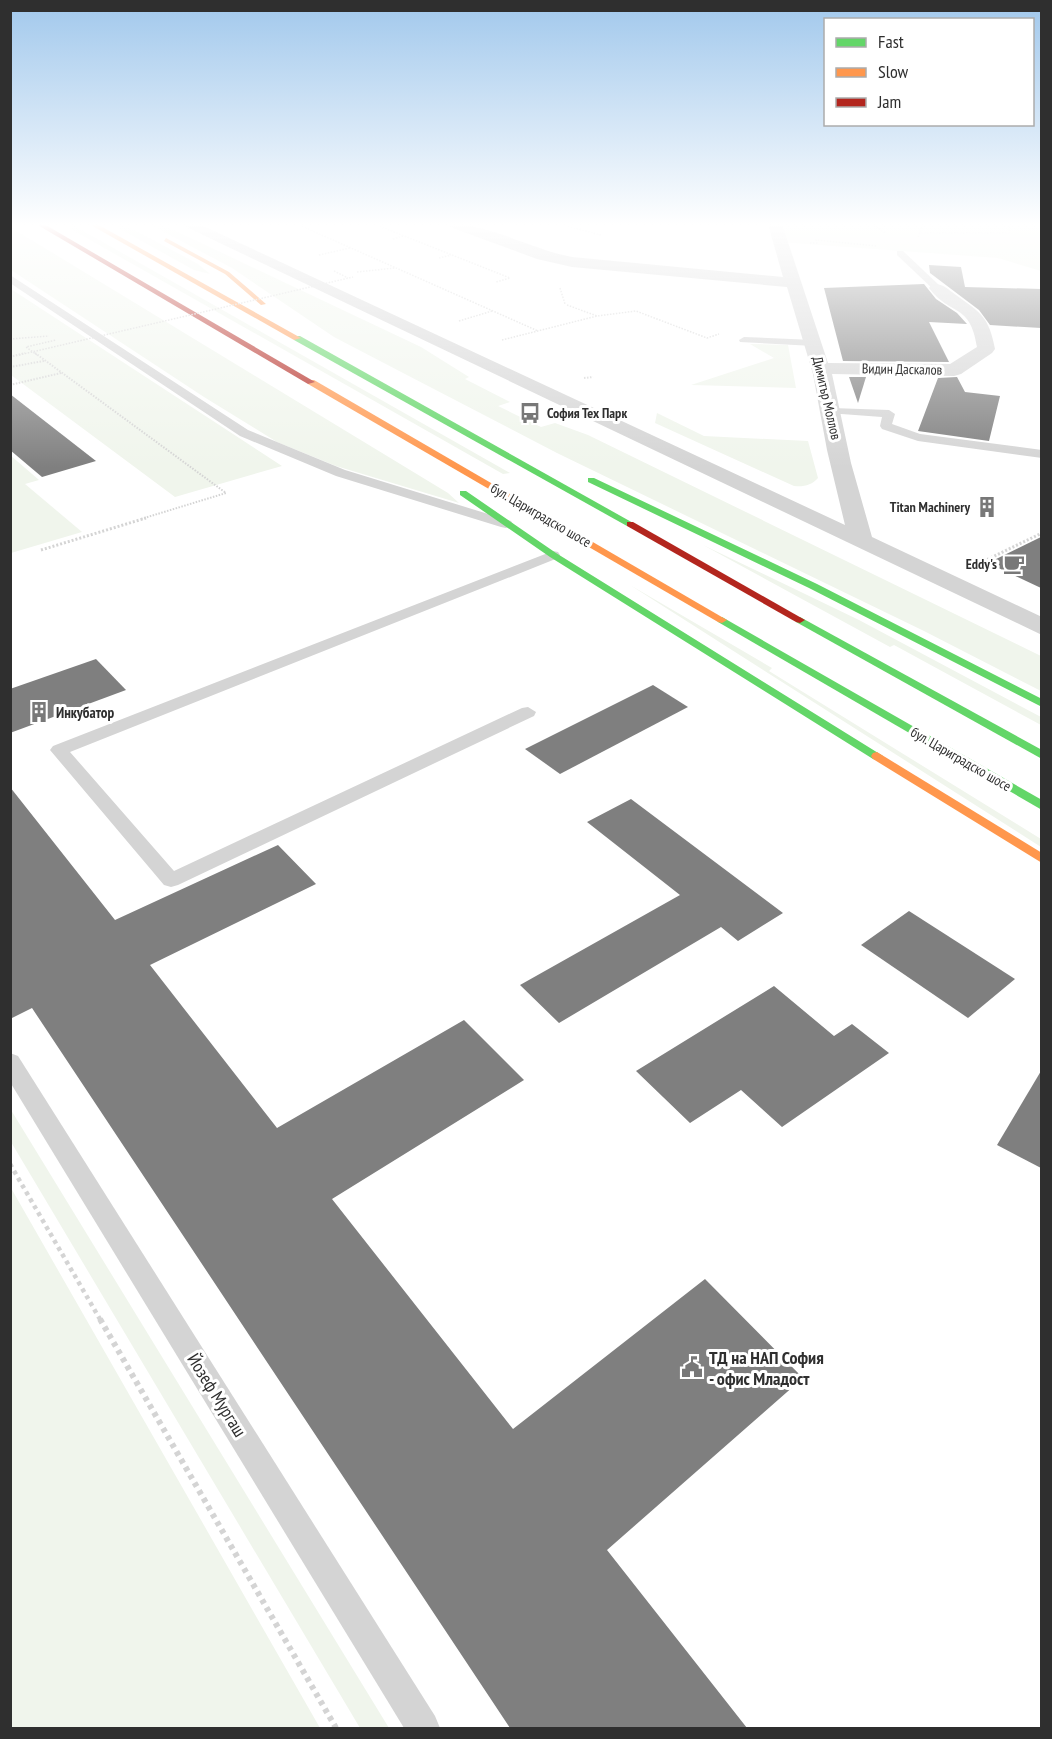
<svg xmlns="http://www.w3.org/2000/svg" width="1052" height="1739" viewBox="0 0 1052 1739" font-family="'PT Sans Narrow',sans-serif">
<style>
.green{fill:#f0f5ec}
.building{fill:#7f7f7f}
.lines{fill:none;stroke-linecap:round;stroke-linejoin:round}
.path-far4{stroke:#d4d4d4;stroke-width:1.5;stroke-dasharray:1.5 1.5;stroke-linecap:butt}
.path-far3{stroke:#d4d4d4;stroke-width:2;stroke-dasharray:1.5 1.5;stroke-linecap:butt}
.path-far2{stroke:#d4d4d4;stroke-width:3;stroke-dasharray:2 2;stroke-linecap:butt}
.path-far1{stroke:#d4d4d4;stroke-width:4.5;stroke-dasharray:4 4;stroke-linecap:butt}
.path{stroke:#d4d4d4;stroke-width:6;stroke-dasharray:4.5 4.5;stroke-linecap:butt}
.lane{fill:#d4d4d4;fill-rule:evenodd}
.street{fill:#d4d4d4;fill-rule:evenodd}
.fast{fill:#63d668;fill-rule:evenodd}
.slow{fill:#ff974d;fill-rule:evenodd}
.jam{fill:#b3261e;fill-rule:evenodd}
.path-bridge-far1{stroke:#d4d4d4;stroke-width:1.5;stroke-dasharray:1.5 1.5;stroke-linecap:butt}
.path-bridge{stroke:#d4d4d4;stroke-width:2;stroke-dasharray:1.5 1.5;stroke-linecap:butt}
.labels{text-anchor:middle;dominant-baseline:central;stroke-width:6;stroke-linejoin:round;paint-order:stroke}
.far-street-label{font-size:14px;fill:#2f2f2f;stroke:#fff}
.far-poi-label{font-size:14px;font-weight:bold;fill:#2f2f2f;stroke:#fff;text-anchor:end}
.poi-label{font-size:15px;font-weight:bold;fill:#2f2f2f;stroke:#fff;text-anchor:start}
.near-poi-label{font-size:18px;font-weight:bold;fill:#2f2f2f;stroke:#fff;text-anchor:start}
.near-street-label{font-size:18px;fill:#2f2f2f;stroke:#fff}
</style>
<rect width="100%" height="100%" fill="#fff"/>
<g class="green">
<path d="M62,224h9l439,249 -7,1z"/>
<path d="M111,224h12l75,40 12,10 -16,-4z"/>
<path d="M149,224h12l260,123 48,30 -4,2 45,23 -12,4 43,21 14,-4 33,12 453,221v35l-117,-60 -367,-178 -152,-79 -71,-37 -102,-69z"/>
<path d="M775,224h266v47l-43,-13 -219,-16z"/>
<path d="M10,227l438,266 11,10 -123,-37 -59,-24 -73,-45 -193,-127z"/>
<path d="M10,289h1l271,177 -107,31 -164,-122 -1,-54 3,-1 -2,-2z"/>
<path d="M750,344l38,1 8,43 -105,-3 83,-27z"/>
<path d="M657,413l47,23 104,5 10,37c-6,7 -14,9 -24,8l-139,-63z"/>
<path d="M10,455l29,25 -14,4 57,48 -71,21z"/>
<path d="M703,545l156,75 182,97v8l-147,-80 -4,2z"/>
<path d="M630,585l142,83 -3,3 272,168v8z"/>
<path d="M11,1110l378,618h-29l-349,-586z"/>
<path d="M10,1188h1l309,540h-309z"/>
</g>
<g class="building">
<path d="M929,265l32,2 4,20 76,2v39l-51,-3 -11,-15 -49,-37z"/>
<path d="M924,284l12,15 21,14 10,11 -38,-2 20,40 -106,-1 -19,-73z"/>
<path d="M849,377h17l-8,26z"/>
<path d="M957,377l8,15 35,4 -11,45 -71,-10 20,-53z"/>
<path d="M10,394l86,67 -54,16 -32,-27z"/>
<path d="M1041,537v51l-53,-25z"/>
<path d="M96,659l30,31 -116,43v-44z"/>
<path d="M653,685l35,22 -128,67 -35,-25z"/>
<path d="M10,787l105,133 163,-75 38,39 -166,81 127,163 187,-108 60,60 -192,119 181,230 192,-150 98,99 -196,172 140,178h-237l-478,-720 -22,11z"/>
<path d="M631,799l152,114 -45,28 -17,-14 -162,96 -39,-38 160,-90 -93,-73z"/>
<path d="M909,911l106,68 -47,39 -107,-73z"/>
<path d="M774,986l60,50 18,-12 37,29 -107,74 -41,-37 -51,33 -54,-52z"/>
<path d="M1041,1071v97l-44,-23z"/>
</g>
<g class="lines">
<g class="path-far4">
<path d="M297,224l241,107"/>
<path d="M374,224l136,54 -14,4"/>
<path d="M559,224l42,11"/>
<path d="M871,224l15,9"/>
<path d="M921,233h88v-9"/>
<path d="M918,237l5,-13"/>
<path d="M393,239l10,-3"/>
<path d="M810,243h7l-1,-3 61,6"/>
<path d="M319,255l31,-7"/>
<path d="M439,258l12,-3"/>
<path d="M357,272l38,-4"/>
<path d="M560,288l5,16"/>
<path d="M567,305l30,11"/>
<path d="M459,321l33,-10"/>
<path d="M10,339l39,-3"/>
<path d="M502,340l95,-24 39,-5 71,27 12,-4"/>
<path d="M37,355l-11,-8 30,-7"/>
</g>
<g class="path-far3">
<path d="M35,353l191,140 -85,26"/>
<path d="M10,367l34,-6"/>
<path d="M584,378l9,-1"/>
<path d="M10,385l51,-12"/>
</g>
<g class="path-far2">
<path d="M41,550l105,-32"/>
<path d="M980,563l62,-30"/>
</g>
<path class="path-far1" d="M10,1164l91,157"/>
<path class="path" d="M100,1319l236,409"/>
<g class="lane">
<path d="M897,251h6l37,35v4h-6l-37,-35z"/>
<path d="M10,275l238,155 97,40 166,51 2,3 -7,4 -5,-1 -165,-51 -96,-40 -230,-153z"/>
<path d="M744,337l70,3 5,3 -5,3 -74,-4 -1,-2z"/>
<path d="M832,408l57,2 6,4 -3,10 28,10 122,16v8l-124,-17 -36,-12 -2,-3 2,-9 -54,-4v-4z"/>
<path d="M553,551l5,1 2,3 -2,3 -488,194 104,119 348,-163 6,-1 8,5 -2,4 -356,169 -7,2 -7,-2 -114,-135 3,-4z"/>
<path d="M10,1053l8,3 417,660 5,12h-36l-394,-646z"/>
</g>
<path class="street" d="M180,224h19l646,301 -18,-75 -14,-76 -26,-87 -215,-20 -35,-8 -87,-32 -2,-3c43,0 82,25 124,33l211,20 -15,-53h14l46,139 122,1 27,-17c-7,-45 -26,-30 -48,-59l2,-3c11,-3 16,4 25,10 25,18 33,22 39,54l-3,4 -31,21 -7,2 -122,-2 19,89 21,74 170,80v18z"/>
<g class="fast">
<path d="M294,336h6l335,188 -8,2 -333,-186z"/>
<path d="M588,478h6l223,106 225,115v8l-233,-119 -221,-106z"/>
<path d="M460,491h6l90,62 327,203 -6,4 -4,-1 -323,-202 -90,-62z"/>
<path d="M722,617l320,183v10l-324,-188 -1,-2z"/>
<path d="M800,617l242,133v9l-246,-137v-4z"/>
</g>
<g class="slow">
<path d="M89,224h8l204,114 -7,2z"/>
<path d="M166,238l63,34 37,32 -5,1 -36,-31 -61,-33z"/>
<path d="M308,380h6l413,240 -5,3 -4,-1 -410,-238z"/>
<path d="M877,752l165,101v10l-169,-104 -2,-3 2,-3z"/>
</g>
<g class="jam">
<path d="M36,224h8l271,158 -7,2z"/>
<path d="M627,522h6l172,98 -5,3 -4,-1 -169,-96z"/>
</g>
<g class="path-bridge-far1">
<path d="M334,271l14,7"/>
<path d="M19,355l334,-78"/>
</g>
<path class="path-bridge" d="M10,357l15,-4"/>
</g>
<linearGradient id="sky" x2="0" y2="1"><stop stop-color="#a1c8ec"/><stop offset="0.48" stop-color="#fff"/><stop offset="1" stop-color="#fff" stop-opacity="0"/></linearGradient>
<rect width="1052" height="468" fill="url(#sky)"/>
<defs>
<symbol id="bus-bare" viewBox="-9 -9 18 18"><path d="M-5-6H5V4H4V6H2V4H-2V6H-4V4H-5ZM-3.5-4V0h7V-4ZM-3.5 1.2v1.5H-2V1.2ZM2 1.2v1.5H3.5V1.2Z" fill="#787878" stroke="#fff" stroke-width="2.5" paint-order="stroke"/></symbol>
<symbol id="building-bare" viewBox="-9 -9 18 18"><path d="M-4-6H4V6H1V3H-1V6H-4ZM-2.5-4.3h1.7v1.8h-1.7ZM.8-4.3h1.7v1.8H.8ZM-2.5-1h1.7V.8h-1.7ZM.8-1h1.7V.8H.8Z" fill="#787878" stroke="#fff" stroke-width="2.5" paint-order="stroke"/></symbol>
<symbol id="cafe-bare" viewBox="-9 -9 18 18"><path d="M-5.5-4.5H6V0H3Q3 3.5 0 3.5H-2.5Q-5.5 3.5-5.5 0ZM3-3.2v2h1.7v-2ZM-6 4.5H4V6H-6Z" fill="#787878" stroke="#fff" stroke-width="2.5" paint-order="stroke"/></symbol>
<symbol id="civic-bare" viewBox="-9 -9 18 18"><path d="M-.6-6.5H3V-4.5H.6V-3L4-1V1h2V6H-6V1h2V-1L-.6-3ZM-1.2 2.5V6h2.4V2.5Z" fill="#787878" stroke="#fff" stroke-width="2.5" paint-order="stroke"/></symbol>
</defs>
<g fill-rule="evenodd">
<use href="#bus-bare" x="515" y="398" width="30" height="30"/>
<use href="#building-bare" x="972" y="492" width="30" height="30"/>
<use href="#cafe-bare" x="999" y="549" width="30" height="30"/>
<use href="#building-bare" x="24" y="697" width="30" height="30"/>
<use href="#civic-bare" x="677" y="1352" width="30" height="30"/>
</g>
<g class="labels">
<g class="far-street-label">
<text transform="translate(902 369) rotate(1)">Видин Даскалов</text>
<text transform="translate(827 398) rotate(77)">Димитър Моллов</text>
<text transform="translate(541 515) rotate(30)">бул. Цариградско шосе</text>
<text transform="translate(961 759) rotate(30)">бул. Цариградско шосе</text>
</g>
<g class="far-poi-label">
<text x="547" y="413" text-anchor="start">София Тех Парк</text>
<text x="970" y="507">Titan Machinery</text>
<text x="997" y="564">Eddy's</text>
</g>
<g class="poi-label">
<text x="56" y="712">Инкубатор</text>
</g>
<g class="near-poi-label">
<text x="709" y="1357">ТД на НАП София<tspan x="709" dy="21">- офис Младост</tspan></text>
</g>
<g class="near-street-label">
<text transform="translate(217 1395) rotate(58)">Йозеф Мургаш</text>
</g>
</g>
<rect width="1052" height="1739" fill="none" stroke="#2f2f2f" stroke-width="24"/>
<rect x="824" y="18" width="210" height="108" fill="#ffffff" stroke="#acacac" stroke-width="1.5"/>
<rect x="836" y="38" width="30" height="9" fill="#63d668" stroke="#acacac" stroke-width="1.5"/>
<text x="878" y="48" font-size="18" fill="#2f2f2f">Fast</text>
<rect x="836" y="68" width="30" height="9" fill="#ff974d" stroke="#acacac" stroke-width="1.5"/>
<text x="878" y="78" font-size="18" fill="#2f2f2f">Slow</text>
<rect x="836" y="98" width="30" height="9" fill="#b3261e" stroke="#acacac" stroke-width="1.5"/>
<text x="878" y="108" font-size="18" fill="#2f2f2f">Jam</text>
</svg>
